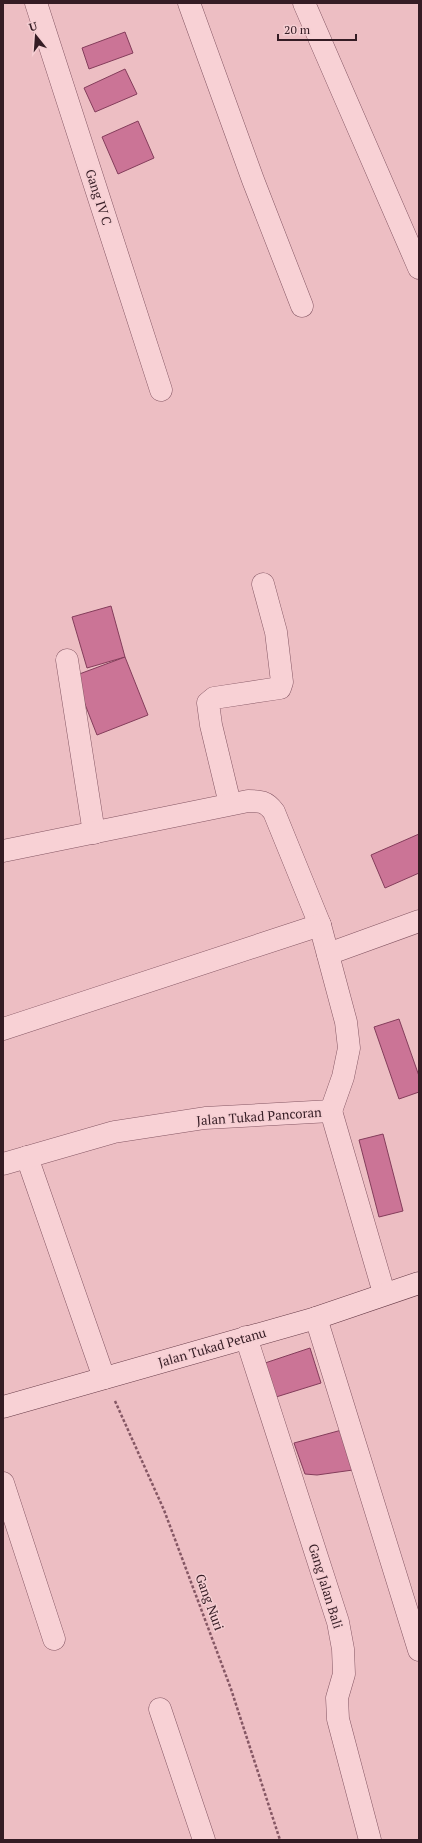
<svg xmlns="http://www.w3.org/2000/svg" width="422" height="1843" viewBox="0 0 422 1843" font-family="'PT Serif',serif">
<style>
.building{fill:#cb7496;stroke:#843d5b}
.lines{fill:none;stroke-linecap:round;stroke-linejoin:round}
.street-casing{stroke:#855764;stroke-width:23}
.secondary-casing{stroke:#673b48;stroke-width:23}
.path{stroke:#855764;stroke-width:2.5;stroke-dasharray:3 2;stroke-linecap:butt}
.street{stroke:#f8d1d5;stroke-width:22}
.secondary{stroke:#f8d1d5;stroke-width:22}
.labels{text-anchor:middle;dominant-baseline:central;stroke-width:3;stroke-linejoin:round;paint-order:stroke}
.street-label{font-size:13px;fill:#351c24;stroke:#f5ced2}
</style>
<rect width="100%" height="100%" fill="#edbec3"/>
<g class="building">
<path d="M125,32l8,21 -44,16 -7,-21z"/>
<path d="M125,69l12,25 -42,18 -11,-24z"/>
<path d="M138,121l16,37 -36,16 -16,-37z"/>
<path d="M111,606l14,51 -38,11 -15,-51z"/>
<path d="M125,657l23,58 -51,20 -23,-59z"/>
<path d="M419,834v39l-34,15 -14,-33z"/>
<path d="M399,1019l20,57v16l-20,7 -25,-72z"/>
<path d="M383,1134l20,77 -24,6 -20,-77z"/>
<path d="M310,1348l11,35 -45,14 -11,-34z"/>
<path d="M349,1428l11,41 -43,6 -12,-1 -11,-31z"/>
</g>
<g class="lines">
<defs>
<g id="street">
<path d="M36,3l125,387"/>
<path d="M189,3l64,177 49,126"/>
<path d="M304,3l115,265"/>
<path d="M67,660l27,173"/>
<path d="M230,804l-19,-79 -3,-22 6,-5 66,-10 2,-6 -6,-50 -13,-48"/>
<path d="M3,851l245,-50c12,0 18,0 26,11l46,113 26,97 3,26 -6,29 -12,34"/>
<path d="M328,954l91,-33"/>
<path d="M3,1029l317,-104"/>
<path d="M27,1157l77,221"/>
<path d="M3,1164l111,-32 91,-14 126,-7 53,182"/>
<path d="M316,1318l103,332"/>
<path d="M246,1337l92,285 5,27 1,25 -7,24 1,21 32,121"/>
<path d="M3,1483l51,156"/>
<path d="M160,1709l44,131"/>
</g>
<path id="secondary" d="M3,1407l313,-89 103,-35"/>
</defs>
<use href="#street" class="street-casing"/>
<use href="#secondary" class="secondary-casing"/>
<path class="path" d="M115,1401l49,109 67,179 49,151"/>
<use href="#street" class="street"/>
<use href="#secondary" class="secondary"/>
</g>
<g class="labels">
<g class="street-label">
<text transform="translate(99 197) rotate(72)">Gang IV C</text>
<text transform="translate(259 1116) rotate(-4)">Jalan Tukad Pancoran</text>
<text transform="translate(212 1347) rotate(-16)">Jalan Tukad Petanu</text>
<text transform="translate(326 1586) rotate(73)">Gang Jalan Bali</text>
<text transform="translate(210 1602) rotate(70)">Gang Nuri</text>
</g>
</g>
<rect width="422" height="1843" fill="none" stroke="#351c24" stroke-width="8"/>
<g transform="translate(36 36) rotate(343)" stroke="#f5ced2" stroke-width="3" paint-order="stroke">
<path d="M0-3L7 15L0 10L-7 15Z" fill="#351c24"/>
<text y="-6" font-size="11" font-weight="bold" text-anchor="middle" fill="#351c24">U</text>
</g>
<path d="M278 34v6h78v-6" fill="none" stroke="#351c24" stroke-width="2"/>
<text x="284" y="34" font-size="12" fill="#351c24" stroke="#f5ced2" stroke-width="3" paint-order="stroke">20 m</text>
</svg>
